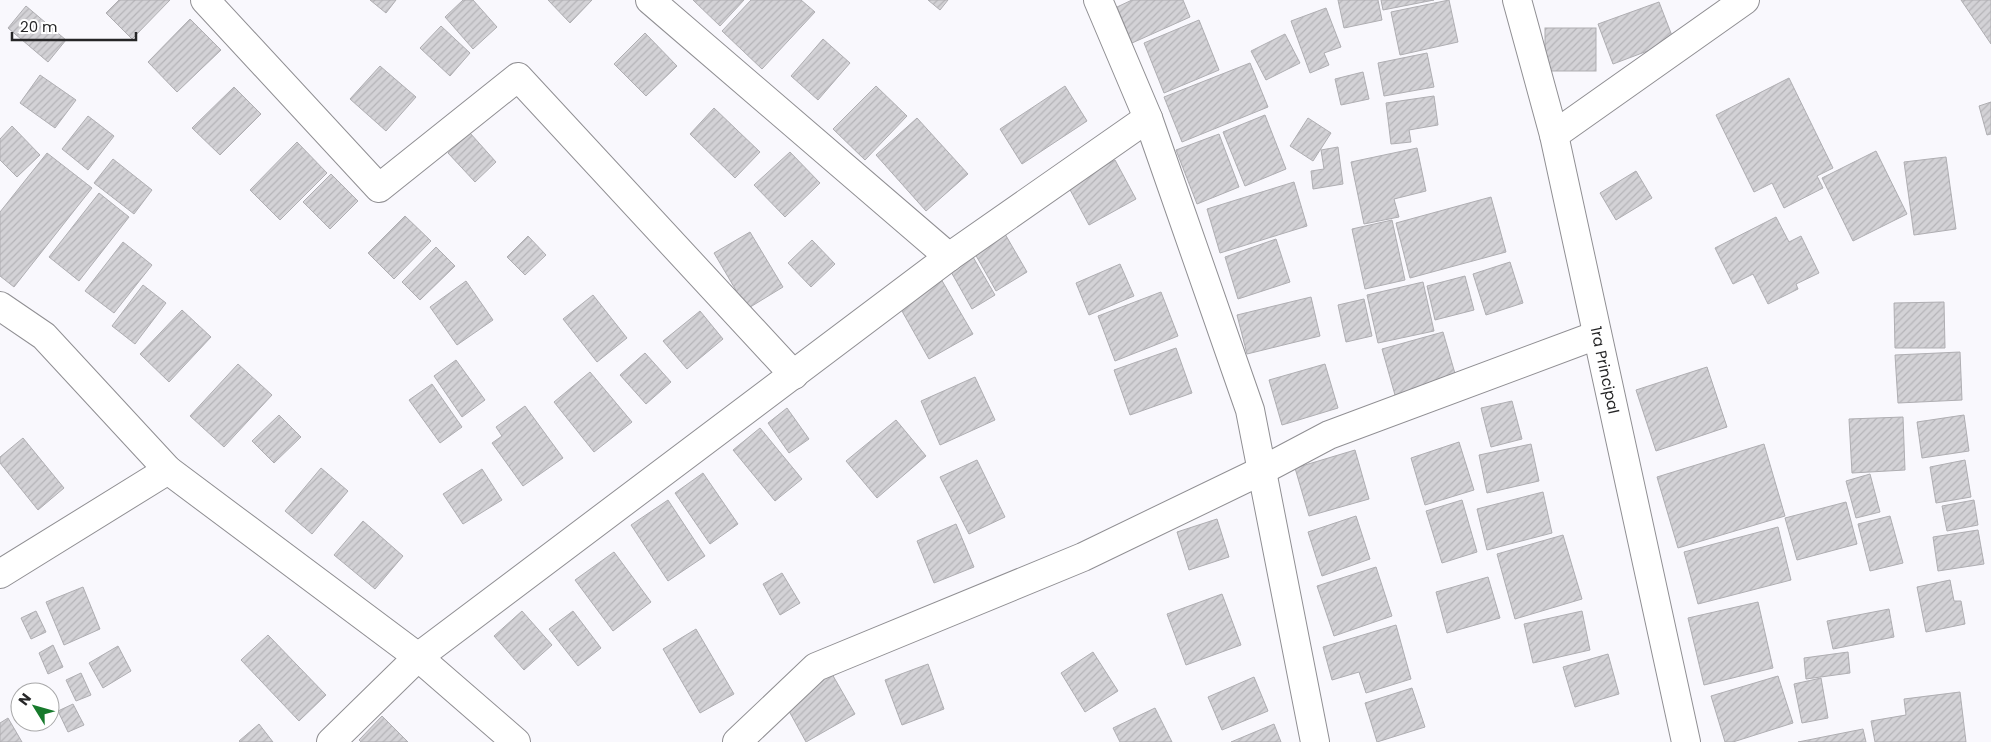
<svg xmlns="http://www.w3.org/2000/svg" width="1991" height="742" viewBox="0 0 1991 742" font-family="Poppins,sans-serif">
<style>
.building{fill:url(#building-hatch);stroke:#afaeb2}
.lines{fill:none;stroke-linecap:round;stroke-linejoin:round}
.minor-casing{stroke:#908f93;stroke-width:30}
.minor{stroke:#fff;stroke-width:28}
.labels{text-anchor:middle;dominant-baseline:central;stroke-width:4;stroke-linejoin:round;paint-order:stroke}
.street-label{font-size:15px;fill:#262627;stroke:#fff}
</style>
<defs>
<pattern id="building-hatch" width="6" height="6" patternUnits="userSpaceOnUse" patternTransform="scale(1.25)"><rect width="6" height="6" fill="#d3d2d6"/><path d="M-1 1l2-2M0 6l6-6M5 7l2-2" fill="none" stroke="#b5b4b8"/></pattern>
</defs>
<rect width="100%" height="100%" fill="#f9f8fd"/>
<g class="building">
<path d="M119,0h51l-38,39 -26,-26z"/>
<path d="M370,0h26l-10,13z"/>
<path d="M463,0h10l24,27 -24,22 -28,-32z"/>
<path d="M548,0h44l-22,23z"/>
<path d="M693,0h51l-24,26z"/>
<path d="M751,0h50l14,12 -53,57 -40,-38z"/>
<path d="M928,0h20l-8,10z"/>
<path d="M1132,0h51l7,17 -58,26 -15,-36z"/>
<path d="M1338,0h40l4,20 -38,8z"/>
<path d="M1381,0h53l-51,10z"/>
<path d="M1449,0l9,42 -58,13 -9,-43z"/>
<path d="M1961,0h30v44z"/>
<path d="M1659,2l15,39 -61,23 -15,-40z"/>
<path d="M26,6l40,34 -18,22 -40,-34z"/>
<path d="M1326,8l15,39 -17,6 5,12 -19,8 -19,-52z"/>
<path d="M190,19l31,31 -44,42 -29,-30z"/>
<path d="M1199,20l20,50 -55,23 -20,-50z"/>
<path d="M441,26l29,27 -20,23 -30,-28z"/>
<rect x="1545" y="28" width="51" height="43"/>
<path d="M645,33l32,33 -31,30 -32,-32z"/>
<path d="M1285,34l15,29 -34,17 -15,-29z"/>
<path d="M823,39l27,24 -32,37 -27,-24z"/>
<path d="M1427,53l7,34 -50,9 -6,-33z"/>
<path d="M1250,63l18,44 -86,35 -18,-45z"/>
<path d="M380,66l36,31 -30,34 -36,-32z"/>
<path d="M1363,72l6,27 -28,6 -6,-26z"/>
<path d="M40,75l36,25 -21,28 -35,-25z"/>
<path d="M1789,78l44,90 -16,8 6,12 -39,20 -12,-25 -18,9 -38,-77z"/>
<path d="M876,86l31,30 -42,44 -32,-31z"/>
<path d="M1065,86l22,35 -65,43 -22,-35z"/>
<path d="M234,87l27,27 -41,41 -28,-27z"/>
<path d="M1434,96l4,29 -29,5 2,12 -20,2 -5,-41z"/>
<path d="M1991,102v32l-4,1 -8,-29z"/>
<path d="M714,108l46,44 -25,26 -45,-44z"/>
<path d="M1265,115l21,54 -41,17 -22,-54z"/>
<path d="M88,116l26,20 -26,34 -26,-21z"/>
<path d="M917,118l51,56 -42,37 -50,-56z"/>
<path d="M1308,118l23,15 -18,28 -23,-15z"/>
<path d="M12,126l28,29 -23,22 -17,-17v-21z"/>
<path d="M470,133l26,29 -21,20 -27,-29z"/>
<path d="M1219,134l20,53 -42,17 -21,-54z"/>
<path d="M297,142l30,31 -47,47 -30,-30z"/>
<path d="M1338,147l5,37 -30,5 -2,-18 13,-2 -3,-19z"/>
<path d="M1417,148l9,43 -32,8 5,18 -35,7 -13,-62z"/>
<path d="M1876,151l31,63 -54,27 -31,-63z"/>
<path d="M790,152l30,31 -35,34 -31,-32z"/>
<path d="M47,153l45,35 -78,99 -14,-11v-64z"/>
<path d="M1946,157l10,72 -42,6 -10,-73z"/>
<path d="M113,159l39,31 -18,24 -40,-31z"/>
<path d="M1115,160l21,39 -47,26 -21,-39z"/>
<path d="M1636,171l16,27 -36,22 -16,-27z"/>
<path d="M331,174l27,27 -28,28 -27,-27z"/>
<path d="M1294,182l13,44 -87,27 -13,-44z"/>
<path d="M99,193l30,24 -50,64 -30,-24z"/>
<path d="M1491,197l15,55 -96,26 -14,-55z"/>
<path d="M405,216l26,25 -37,38 -26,-26z"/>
<path d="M1776,217l13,25 12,-6 18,37 -23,11 2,5 -30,15 -15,-30 -20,10 -18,-36z"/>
<path d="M1392,220l13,60 -40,9 -13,-60z"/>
<path d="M750,232l33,55 -36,22 -33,-56z"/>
<path d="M1005,234l22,38 -31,19 -22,-39z"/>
<path d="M528,236l18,19 -21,20 -18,-18z"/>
<path d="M1276,239l14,43 -52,17 -13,-42z"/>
<path d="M812,240l23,24 -24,23 -23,-24z"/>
<path d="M123,242l29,23 -38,48 -29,-22z"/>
<path d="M436,247l19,19 -35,34 -18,-18z"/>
<path d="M969,250l26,45 -23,14 -26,-46z"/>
<path d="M1510,262l13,41 -37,12 -13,-41z"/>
<path d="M1120,264l14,32 -45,19 -13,-32z"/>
<path d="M1465,276l9,34 -39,10 -8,-34z"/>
<path d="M941,279l32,55 -44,25 -31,-55z"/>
<path d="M466,281l27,39 -36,25 -27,-38z"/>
<path d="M1423,282l11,49 -56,12 -11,-48z"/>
<path d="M143,285l23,18 -31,41 -23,-18z"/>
<path d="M1161,292l17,44 -63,25 -17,-45z"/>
<path d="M593,295l34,43 -30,24 -34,-43z"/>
<path d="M1311,297l9,39 -73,18 -10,-39z"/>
<path d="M1364,299l8,37 -26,6 -8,-37z"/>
<path d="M1944,302l1,46h-50l-1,-45z"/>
<path d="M182,310l29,27 -42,45 -29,-28z"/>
<path d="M700,311l23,28 -36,30 -24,-28z"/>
<path d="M1443,332l13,45 -61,18 -13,-46z"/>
<path d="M1176,348l16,45 -62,22 -16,-45z"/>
<path d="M1960,352l2,48 -64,3 -3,-48z"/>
<path d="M645,353l26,29 -25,22 -26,-29z"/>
<path d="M456,360l29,40 -23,17 -28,-41z"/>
<path d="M238,364l34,31 -48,52 -34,-31z"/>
<path d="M1325,364l13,44 -56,17 -13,-45z"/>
<path d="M1707,367l20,60 -71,24 -20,-61z"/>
<path d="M590,372l42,50 -38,30 -40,-50z"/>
<path d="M975,377l20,43 -55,25 -19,-44z"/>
<path d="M432,384l30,43 -22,16 -31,-43z"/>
<path d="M1512,401l10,38 -31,8 -10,-39z"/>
<path d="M525,406l38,52 -40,28 -31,-43 10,-7 -6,-9z"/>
<path d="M787,408l22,31 -20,14 -21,-30z"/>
<path d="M279,415l22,22 -27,26 -22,-22z"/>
<path d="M1964,415l5,36 -47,7 -5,-36z"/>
<path d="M1903,417l2,53 -53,3 -3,-54z"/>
<path d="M896,420l30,36 -49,42 -31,-37z"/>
<path d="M760,428l42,51 -27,22 -42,-51z"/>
<path d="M23,438l41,50 -26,22 -38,-47v-6z"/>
<path d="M1459,442l15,48 -49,15 -14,-47z"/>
<path d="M1531,444l8,37 -52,12 -8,-38z"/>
<path d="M1764,444l21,72 -107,32 -21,-71z"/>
<path d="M1355,450l14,49 -60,17 -14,-48z"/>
<path d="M977,460l28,57 -36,17 -29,-57z"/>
<path d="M1965,460l6,37 -35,6 -6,-36z"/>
<path d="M321,468l27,23 -36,43 -27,-23z"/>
<path d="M482,469l20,31 -39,24 -20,-30z"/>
<path d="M703,473l35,51 -28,20 -35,-51z"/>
<path d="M1870,474l10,38 -24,6 -10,-37z"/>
<path d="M1543,492l9,41 -65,17 -10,-41z"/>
<path d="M668,500l37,56 -37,25 -37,-56z"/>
<path d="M1462,500l15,52 -35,11 -16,-52z"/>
<path d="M1974,500l4,25 -31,6 -5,-25z"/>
<path d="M1846,502l11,42 -60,16 -12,-42z"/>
<path d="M1356,516l14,43 -48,17 -14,-44z"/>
<path d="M1890,516l13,47 -33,8 -12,-47z"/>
<path d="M1217,519l12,38 -40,13 -12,-38z"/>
<path d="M363,521l40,35 -28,33 -41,-34z"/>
<path d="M956,524l18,43 -40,16 -17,-42z"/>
<path d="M1778,527l13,53 -93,24 -14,-52z"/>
<path d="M1978,530l6,34 -46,7 -5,-34z"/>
<path d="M1563,535l19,64 -67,20 -18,-65z"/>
<path d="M614,552l37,50 -38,29 -38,-51z"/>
<path d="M1376,567l16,49 -58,20 -17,-50z"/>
<path d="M782,573l18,30 -20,12 -17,-31z"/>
<path d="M1488,577l12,41 -53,15 -11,-41z"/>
<path d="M1950,580l4,21h7l4,23 -39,8 -9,-45z"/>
<path d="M83,587l17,42 -36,16 -18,-43z"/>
<path d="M1222,594l19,51 -55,20 -19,-51z"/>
<path d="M1758,602l15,66 -69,17 -16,-67z"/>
<path d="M1889,609l5,28 -61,12 -6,-28z"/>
<path d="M36,611l10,21 -15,7 -10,-21z"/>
<path d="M522,611l30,34 -28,25 -30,-34z"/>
<path d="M573,611l28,37 -23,18 -29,-37z"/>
<path d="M1582,611l8,39 -57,13 -9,-39z"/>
<path d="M1396,625l15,54 -45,14 -7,-21 -27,8 -9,-33z"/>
<path d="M696,629l38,65 -34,19 -37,-64z"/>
<path d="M268,635l58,60 -27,26 -58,-61z"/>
<path d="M53,645l10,22 -15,7 -9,-21z"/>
<path d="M118,646l13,25 -28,17 -14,-25z"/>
<path d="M1093,652l25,39 -33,21 -24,-39z"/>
<path d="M1848,652l2,21 -44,6 -2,-21z"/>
<path d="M1608,654l11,40 -44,13 -12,-40z"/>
<path d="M928,664l16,45 -42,16 -17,-45z"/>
<path d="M81,673l10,22 -15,6 -10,-21z"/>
<path d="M832,674l23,40 -49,28 -22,-40z"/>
<path d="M1778,676l15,47 -60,19h-8l-14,-46z"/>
<path d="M1254,677l14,34 -46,19 -14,-33z"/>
<path d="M1821,678l7,40 -26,5 -8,-39z"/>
<path d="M1412,688l13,39 -48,15 -12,-39z"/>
<path d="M1960,692l6,50h-91l-4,-21 35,-6 -2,-16z"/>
<path d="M73,704l11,21 -16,7 -10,-21z"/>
<path d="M1155,708l17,34h-52l-7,-14z"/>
<path d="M382,716l26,26h-47l-2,-2z"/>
<path d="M8,718l14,24h-22v-19z"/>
<path d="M259,724l14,18h-33l-1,-1z"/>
<path d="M1274,724l7,18h-50z"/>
<path d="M1863,729l3,13h-68z"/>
</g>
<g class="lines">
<defs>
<g id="minor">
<path d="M205,0l174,188 139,-111 276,298"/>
<path d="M650,0l299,257"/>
<path d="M1098,0l50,118 102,292 65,332"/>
<path d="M1517,0l37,135 132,607"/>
<path d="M1554,135l191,-135"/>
<path d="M0,306l44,30 124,134 250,187 98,85"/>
<path d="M0,574l168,-104"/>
<path d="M331,742l87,-85 531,-400 199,-139"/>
<path d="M737,742l79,-75 267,-110 178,-86 68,-36 268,-100"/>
</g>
</defs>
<use href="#minor" class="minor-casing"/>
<use href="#minor" class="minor"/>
</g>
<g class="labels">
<g class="street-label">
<text transform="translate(1605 370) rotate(78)">1ra Principal</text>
</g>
</g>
<g transform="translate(35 707) rotate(307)"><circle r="24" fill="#ffffff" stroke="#a8a8a9"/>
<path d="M0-4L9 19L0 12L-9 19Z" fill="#177a2c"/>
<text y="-8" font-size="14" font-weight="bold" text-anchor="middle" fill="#262627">N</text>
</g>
<path d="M12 32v8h124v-8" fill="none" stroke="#262627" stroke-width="2.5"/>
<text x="20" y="32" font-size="15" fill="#262627" stroke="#ffffff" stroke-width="4" paint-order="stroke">20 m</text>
</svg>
